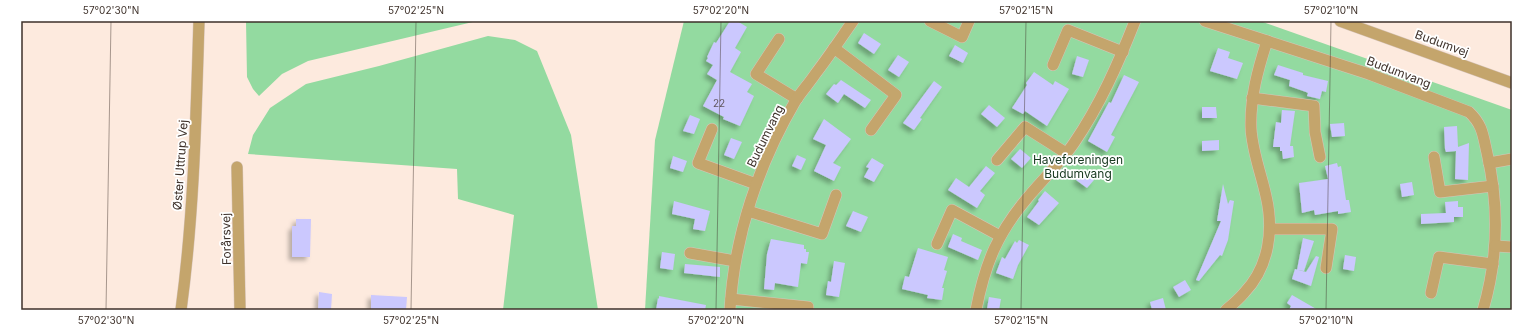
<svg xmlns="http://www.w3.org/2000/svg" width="1533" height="331" viewBox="0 0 1533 331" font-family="Inter,sans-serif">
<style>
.green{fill:#93daa0}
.building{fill:#cbc8fe;filter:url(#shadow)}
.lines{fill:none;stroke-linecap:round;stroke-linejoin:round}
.minor-casing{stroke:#d7c5ba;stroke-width:12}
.tertiary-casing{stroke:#d7c5ba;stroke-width:12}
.minor{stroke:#c4a56c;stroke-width:11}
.tertiary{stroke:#c4a56c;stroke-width:11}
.ticks{fill:none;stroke:#3e312a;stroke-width:1;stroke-opacity:0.45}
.labels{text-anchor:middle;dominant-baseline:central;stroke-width:3.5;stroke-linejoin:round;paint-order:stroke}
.number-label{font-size:10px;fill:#61575f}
.street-label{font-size:12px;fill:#3e312a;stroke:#fff}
.park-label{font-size:12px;fill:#17391f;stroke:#fff}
.neatline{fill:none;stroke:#3e312a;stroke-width:1.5}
.ticks-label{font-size:10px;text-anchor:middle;fill:#3e312a}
</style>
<defs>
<filter id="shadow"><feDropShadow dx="-3.5" dy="3.5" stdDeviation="2" flood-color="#0004"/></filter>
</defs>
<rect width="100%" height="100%" fill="#fdeade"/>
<g class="green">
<path d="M246,21h231l-169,40 -26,13 -23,22 -6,-7 -6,-12z"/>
<path d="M684,21h576l252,89v200h-867l10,-170z"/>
<path d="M488,36l27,4 22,11 34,84 27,175h-95l11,-95 -56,-16 -1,-30 -209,-15 5,-19 17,-27 36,-24 73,-18z"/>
</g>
<g class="building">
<path d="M730,21h7l10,6 -12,21 6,4 -11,20 22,12 -5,8 7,4 -14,30 -17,-7 1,-2 -21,-11 14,-26 -10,-6 6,-9 -7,-4 2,-3 -1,-1 7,-15 2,1z"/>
<path d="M864,33l17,11 -7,10 -16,-11z"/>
<path d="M955,45l13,8 -5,10 -14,-7z"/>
<path d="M1218,48l12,4 -2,6 15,5 -6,16 -27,-8z"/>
<path d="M898,55l11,7 -10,15 -11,-7z"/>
<path d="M1077,56l12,4 -6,17 -11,-3z"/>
<path d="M1278,65l25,8v2l25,6 -2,11 -4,-1 -2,8 -13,-3 1,-3 -2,-1 -17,-6 1,-6 -16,-5z"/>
<path d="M1034,72l19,13 2,-4 14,8 -22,37 -22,-15 -2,3 -11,-6 15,-23 -1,-2z"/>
<path d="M1124,75l15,7 -28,53 4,2 -8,15 -19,-11 21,-39 2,1z"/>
<path d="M841,80l30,20 -6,8 -21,-14 -6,9 -12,-9 8,-10 2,1z"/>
<path d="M934,81l8,6 -22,31 2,1 -8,11 -11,-7z"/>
<path d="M989,105l16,13 -8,9 -16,-13z"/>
<path d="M1202,107h14l1,11h-15z"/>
<path d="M1282,110l13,1 -5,35h3l1,11 -11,2 -1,-8h-2v-4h-7l3,-25 5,1z"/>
<path d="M690,115l10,4 -6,15 -11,-3z"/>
<path d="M824,119l27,20 -18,24 8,4 -7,14 -20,-10 12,-26 -13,-6z"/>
<path d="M1344,123l1,13 -13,1 -2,-13z"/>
<path d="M1457,126l1,21 11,-4 -1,37 -13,-1 1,-28 -10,1 -1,-3 -1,-22z"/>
<path d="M731,138l11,4 -8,17 -10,-4z"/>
<path d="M1219,140v10l-17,1v-10z"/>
<path d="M1020,149l11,9 -9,10 -11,-9z"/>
<path d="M797,155l9,4 -5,11 -9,-4z"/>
<path d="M673,156l14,5 -4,11 -13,-4z"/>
<path d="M872,158l12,7 -10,17 -10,-5 5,-9 -3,-1z"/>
<path d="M1337,163l1,4 3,-1 5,34h3l2,12 -13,2v-3l-23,4 -1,-5 -12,3 -3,-30 29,-4 -3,-13z"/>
<path d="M986,166l9,7 -15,18 5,4 -8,13 -29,-18 8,-12 13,9z"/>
<path d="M1083,171l11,9 -7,8 -11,-8z"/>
<path d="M1412,182l2,13 -12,2 -2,-13z"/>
<path d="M1223,184l5,20 2,-4 4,1 -6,39 -6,16 -2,-1 -21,26 -3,-1 25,-59h-4z"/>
<path d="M1045,191l14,12 -20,22 -12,-8 12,-16 -1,-1z"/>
<path d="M674,201l36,10 -5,20 -12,-2 2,-10 -23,-5z"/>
<path d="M1458,201v6h5v10h-9v5l-33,2v-10l25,-1 -1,-11z"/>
<path d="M853,211l15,6 -7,15 -15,-6z"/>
<path d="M296,219h15l-1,38h-18v-31h4z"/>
<path d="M953,234l9,4 -1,3 21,9 -4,10 -30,-13z"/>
<path d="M1303,238l11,3 -10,30 -7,-1z"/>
<path d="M771,239l33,6v4h2v3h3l-2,12 -6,-1 -3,24 -23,-4 -1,7 -10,-1 3,-35z"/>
<path d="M1019,240l10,5 -11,20 -5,14 -17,-6 6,-16 3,2 10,-18 2,2z"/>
<path d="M918,248l30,9 -4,13 3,1 -5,17h2l-2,12 -15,-2 1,-3 -26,-6 3,-13 4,1z"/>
<path d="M662,252l13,2 -2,16 -13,-2z"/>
<path d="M1345,255l11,2 -2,14 -11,-2z"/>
<path d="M1316,256l3,1 -8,29 -19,-7 3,-10 11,3z"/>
<path d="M834,261l11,2 -6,34 -13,-2 2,-14 3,1z"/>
<path d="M685,264l35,3v10l-36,-4z"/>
<path d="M1185,280l6,10 -12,7 -6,-10z"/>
<path d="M319,292l13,2 -1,16h-13z"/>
<path d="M371,295l36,2 -1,13 -35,-1z"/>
<path d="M1292,295l26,15h-29l2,-4 -4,-3z"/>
<path d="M659,296l47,9 -1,5h-49l2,-12 1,1z"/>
<path d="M989,297l12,2 -2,11 -12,-1z"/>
<path d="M1163,298l3,12h-14l-2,-8z"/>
</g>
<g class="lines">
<defs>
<g id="minor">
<path d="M930,21l32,16 7,-16"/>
<path d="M1205,21l164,53 100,38c14,13 14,24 18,41 12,52 11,106 -4,157"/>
<path d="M779,39l-23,35 41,25"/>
<path d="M834,48l62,47 -25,35"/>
<path d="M1053,65l15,-35 55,22"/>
<path d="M1252,98l62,8 1,26 5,25"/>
<path d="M712,129l-14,34 58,21"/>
<path d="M1434,157l6,35 53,-6"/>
<path d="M997,160l28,-33 41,26"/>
<path d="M1489,163l23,-4"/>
<path d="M237,167l3,143"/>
<path d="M748,211l74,23 14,-39"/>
<path d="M1271,229h61l-6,39"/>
<path d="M937,244l15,-34 48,26"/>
<path d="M1495,246l17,1"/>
<path d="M690,253l45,8"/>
<path d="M1431,293l8,-36 54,7"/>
<path d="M731,299l77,8v3"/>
<path d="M730,310c4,-74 29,-147 66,-210 6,-9 14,-18 20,-27 13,-17 25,-35 37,-52"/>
<path d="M976,310c9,-47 22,-78 53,-114 15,-18 32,-34 45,-53 26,-38 44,-79 61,-122"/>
<path d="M1226,310c6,-5 13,-11 18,-17 25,-26 30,-63 22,-97 -5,-23 -14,-45 -15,-68 -1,-31 7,-59 16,-87"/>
</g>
<g id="tertiary">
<path d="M1340,21l172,62"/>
<path d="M181,310c13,-96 15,-193 18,-289"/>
</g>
</defs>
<use href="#minor" class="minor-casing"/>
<use href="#tertiary" class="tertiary-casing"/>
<use href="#minor" class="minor"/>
<use href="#tertiary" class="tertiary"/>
</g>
<path class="ticks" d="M106,310l5,-289M411,310l5,-289M716,310l5,-289M1021,310l5,-289M1326,310l5,-289"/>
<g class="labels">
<g class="number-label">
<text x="719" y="103">22</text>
</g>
<g class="street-label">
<text transform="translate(1442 43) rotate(20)">Budumvej</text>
<text transform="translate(1399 72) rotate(21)">Budumvang</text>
<text transform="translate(765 136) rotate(-64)">Budumvang</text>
<text transform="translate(180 165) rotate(-86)">Øster Uttrup Vej</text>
<text transform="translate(226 239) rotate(-91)">Forårsvej</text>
</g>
<g class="park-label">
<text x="1078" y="159">Haveforeningen<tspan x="1078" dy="14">Budumvang</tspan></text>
</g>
</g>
<rect width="1533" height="331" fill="none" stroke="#ffffff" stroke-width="44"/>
<rect x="22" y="22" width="1489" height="287" class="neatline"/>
<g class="ticks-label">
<text x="111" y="14">57°02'30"N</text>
<text x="416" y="14">57°02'25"N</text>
<text x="721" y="14">57°02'20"N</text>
<text x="1026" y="14">57°02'15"N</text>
<text x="1331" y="14">57°02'10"N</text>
<text x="106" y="324">57°02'30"N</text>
<text x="411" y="324">57°02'25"N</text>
<text x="716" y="324">57°02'20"N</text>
<text x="1021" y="324">57°02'15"N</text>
<text x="1326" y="324">57°02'10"N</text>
</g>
</svg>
